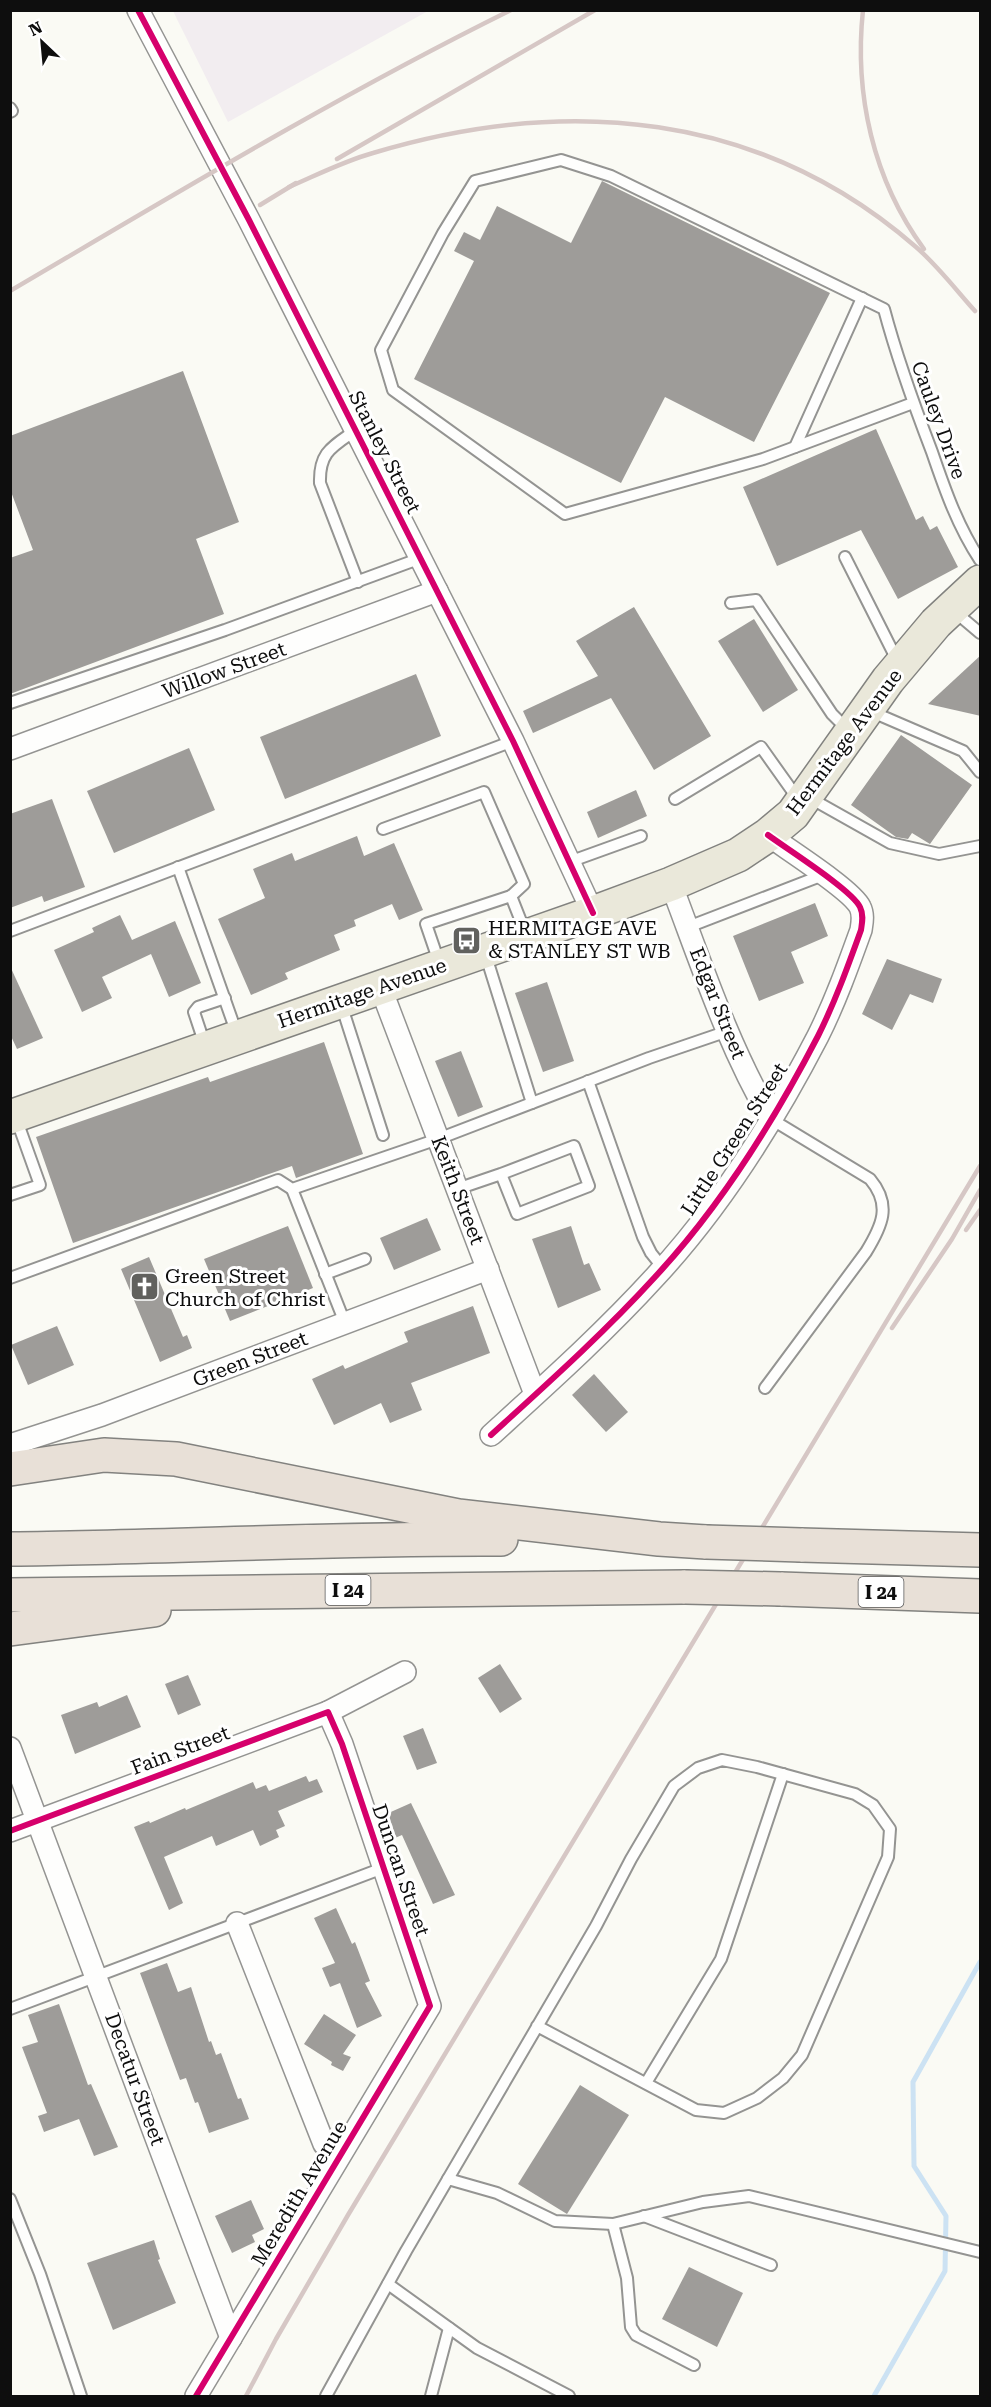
<svg xmlns="http://www.w3.org/2000/svg" width="991" height="2407" viewBox="0 0 991 2407" font-family="'Roboto Serif',serif">
<style>
.industrial{fill:#f2edf0}
.lines{fill:none;stroke-linecap:round;stroke-linejoin:round}
.stream{stroke:#cce2f3;stroke-width:5}
.building{fill:#9e9c99}
.service-casing{stroke:#949492;stroke-width:14}
.minor-casing{stroke:#949492;stroke-width:24}
.primary-casing{stroke:#82827f;stroke-width:36}
.motorway-casing{stroke:#82827f;stroke-width:36}
.service{stroke:#fefefd;stroke-width:10}
.minor{stroke:#fefefd;stroke-width:21}
.primary{stroke:#eae8da;stroke-width:33}
.motorway{stroke:#e8e0d7;stroke-width:33}
.rail{stroke:#d6c7c5;stroke-width:4.5}
.motorway-bridge-casing{stroke:#82827f;stroke-width:36;stroke-linecap:butt}
.motorway-bridge{stroke:#e8e0d7;stroke-width:33}
.cycleway-casing{stroke:#fff;stroke-width:10}
.cycleway{stroke:#d6006c;stroke-width:6}
.labels{text-anchor:middle;dominant-baseline:central;stroke-width:6;stroke-linejoin:round;paint-order:stroke}
.shield{fill:#fff;stroke:#565656;stroke-width:1.5}
.shield-label{font-size:18px;font-weight:bold;fill:#0e0e0e}
.street-label{font-size:20px;fill:#0e0e0e;stroke:#fff}
.poi-label{font-size:20px;fill:#0e0e0e;stroke:#fff;text-anchor:start}
</style>
<rect width="100%" height="100%" fill="#fafaf4"/>
<path class="industrial" d="M173,11h255l-200,111z"/>
<g class="lines">
<path class="stream" d="M874,2396l71,-125 1,-55 -32,-50 -1,-84 67,-120"/>
</g>
<g class="building">
<path d="M602,181l228,112 -76,149 -89,-45 -44,86 -207,-104 60,-118 -20,-10 10,-19 16,8 17,-34 74,37z"/>
<path d="M183,371l56,151 -43,17 28,75 -214,80v-136l23,-8 -23,-61v-53z"/>
<path d="M876,429l40,91 7,-4 7,14 7,-4 21,41 -60,32 -37,-69 -84,36 -34,-79z"/>
<path d="M634,607l77,129 -57,34 -43,-72 -78,35 -10,-22 75,-35 -22,-35z"/>
<path d="M754,619l44,71 -35,22 -45,-71z"/>
<path d="M981,655v61l-53,-12z"/>
<path d="M416,674l25,62 -156,63 -25,-62z"/>
<path d="M901,735l71,50 -42,59 -18,-11 -4,6 -12,-2 -45,-32z"/>
<path d="M189,748l26,62 -101,43 -27,-62z"/>
<path d="M636,790l11,26 -49,22 -11,-26z"/>
<path d="M52,799l33,88 -41,15 -2,-6 -32,12v-94z"/>
<path d="M357,836l7,20 30,-13 29,67 -24,10 -7,-16 -38,16 2,6 -22,9 6,15 -55,23 3,6 -37,16 -33,-76 47,-21 -12,-29 39,-16 3,8z"/>
<path d="M815,903l13,33 -37,16 13,31 -45,18 -26,-65z"/>
<path d="M120,915l12,25 43,-19 26,62 -32,14 -18,-43 -49,23 10,21 -30,14 -28,-62 40,-18 -2,-4z"/>
<path d="M887,959l55,20 -9,24 -23,-9 -18,36 -30,-16z"/>
<path d="M10,966l33,72 -26,11 -7,-15z"/>
<path d="M547,982l27,79 -31,11 -28,-79z"/>
<path d="M324,1042l39,112 -67,24 -4,-12 -219,77 -37,-106 172,-60 2,5z"/>
<path d="M461,1051l22,56 -25,10 -23,-56z"/>
<path d="M427,1218l14,32 -47,20 -14,-32z"/>
<path d="M288,1226l25,62 -83,33 -26,-62z"/>
<path d="M571,1226l13,39 5,-2 12,27 -43,18 -26,-69z"/>
<path d="M149,1257l34,80 4,-2 5,13 -32,14 -39,-93z"/>
<path d="M473,1306l17,47 -79,30 11,27 -32,13 -9,-20 -47,22 -22,-46 31,-14 2,4 63,-27 -4,-10z"/>
<path d="M57,1326l17,39 -46,20 -17,-40z"/>
<path d="M594,1374l34,38 -22,20 -34,-37z"/>
<path d="M500,1664l22,35 -22,14 -22,-35z"/>
<path d="M188,1675l13,30 -23,10 -13,-31z"/>
<path d="M127,1695l14,32 -66,27 -14,-39 36,-13 2,5z"/>
<path d="M423,1728l14,35 -20,7 -14,-34z"/>
<path d="M306,1776l3,6 8,-3 6,13 -45,19 7,15 -9,4 3,7 -19,9 -7,-16 -37,16 -4,-10 -48,21 19,46 -14,7 -35,-83 15,-6 1,2 35,-15 1,2 67,-28 3,7 10,-4 3,6z"/>
<path d="M411,1803l44,92 -22,9 -31,-69 -7,3 -11,-23z"/>
<path d="M336,1908l16,36 3,-2 15,39 -5,2 17,33 -25,12 -17,-45 -10,4 -8,-19 13,-5 -21,-45z"/>
<path d="M167,1963l11,29 13,-5 18,55 2,-1 5,14 5,-2 17,46 3,-1 8,21 -40,14 -11,-31 -3,1 -9,-25 -6,2 -40,-107z"/>
<path d="M59,2004l29,81 3,-1 27,63 -24,9 -15,-37 -35,13 -6,-16 9,-3 -25,-66 16,-5 -10,-27z"/>
<path d="M324,2014l32,21 -13,19 8,3 -8,14 -12,-6 1,-3 -28,-18z"/>
<path d="M580,2085l49,30 -62,99 -49,-30z"/>
<path d="M251,2200l13,29 -12,6 3,7 -23,11 -17,-37z"/>
<path d="M154,2240l6,19 -2,1 18,43 -63,27 -26,-67z"/>
<path d="M689,2267l54,26 -26,54 -55,-28z"/>
</g>
<g class="lines">
<defs>
<g id="service">
<path d="M10,108l2,3 -2,1"/>
<path d="M913,403l-150,56 -198,55 -172,-124 -12,-40 62,-117 32,-52 86,-21 50,16 273,133c13,49 30,96 48,143 13,38 26,75 48,108"/>
<path d="M356,430c-24,17 -37,22 -36,53l38,99"/>
<path d="M795,447l67,-149"/>
<path d="M845,557l52,103"/>
<path d="M731,603l25,-3 76,114 17,17"/>
<path d="M954,611l26,22"/>
<path d="M10,703l215,-73 196,-72"/>
<path d="M870,711l93,40 17,21"/>
<path d="M810,798l80,45 49,11 41,-8"/>
<path d="M675,799l86,-52 37,52"/>
<path d="M383,829l101,-37 40,92 -13,12"/>
<path d="M569,862l72,-26"/>
<path d="M178,867l59,167"/>
<path d="M688,927l135,-52"/>
<path d="M10,931l503,-190"/>
<path d="M485,953l47,150"/>
<path d="M439,962l-13,-38 85,-28 15,38"/>
<path d="M341,1004l42,131"/>
<path d="M205,1045l-11,-33 4,-5 27,-9"/>
<path d="M588,1081l55,156 8,16 12,15"/>
<path d="M292,1189l53,134"/>
<path d="M457,1189l44,-15 16,40 72,-28 -15,-40 -73,28"/>
<path d="M10,1195l30,-10 -24,-67"/>
<path d="M325,1274l40,-15"/>
<path d="M10,1278l268,-98 14,9 146,-50 211,-81 79,-27"/>
<path d="M765,1388l101,-136c16,-26 26,-47 4,-73l-99,-60"/>
<path d="M10,2009l373,-141"/>
<path d="M646,2083l75,-124 62,-185"/>
<path d="M448,2179l148,-253 35,-67 43,-73 24,-18 24,-8 35,7 98,27 18,11 17,24 -2,28 -86,198 -19,23 -26,20 -33,15 -28,-3 -159,-84"/>
<path d="M10,2199l30,75 41,122"/>
<path d="M644,2216l127,49"/>
<path d="M613,2224l14,54 4,49 5,8 58,30"/>
<path d="M388,2284l89,64 92,48"/>
<path d="M326,2396l80,-145 42,-72 49,14 58,28 58,3 90,-22 46,-6 231,56"/>
<path d="M431,2396l18,-68"/>
</g>
<g id="minor">
<path d="M138,10l111,210 264,521 80,172"/>
<path d="M10,749l427,-158"/>
<path d="M671,884c30,79 57,162 100,235"/>
<path d="M380,986l155,408"/>
<path d="M491,1435c56,-51 113,-102 164,-158 65,-70 119,-156 163,-241 17,-34 30,-70 43,-106 1,-7 3,-15 -1,-23 -8,-17 -73,-58 -92,-72"/>
<path d="M10,1445l92,-30 386,-146"/>
<path d="M328,1712l77,-40"/>
<path d="M10,1748l221,590"/>
<path d="M10,1831l318,-119 14,32 88,262 -234,390"/>
<path d="M237,1923l87,221"/>
</g>
<path id="primary" d="M10,1117l583,-204 78,-29 67,-29 30,-20 25,-21 95,-134 48,-57 44,-41"/>
<g id="motorway">
<path d="M10,1469l94,-14 72,4 282,57 201,23 47,3"/>
<path d="M801,1545l179,5"/>
<path d="M10,1549c164,-2 328,-11 491,-10"/>
<path d="M781,1589l199,7"/>
<path d="M10,1595l675,-8"/>
<path d="M10,1629l144,-19"/>
</g>
</defs>
<use href="#service" class="service-casing"/>
<use href="#minor" class="minor-casing"/>
<use href="#primary" class="primary-casing"/>
<use href="#motorway" class="motorway-casing"/>
<use href="#service" class="service"/>
<use href="#minor" class="minor"/>
<use href="#primary" class="primary"/>
<use href="#motorway" class="motorway"/>
<g class="rail">
<path d="M863,10c-9,84 10,170 61,239"/>
<path d="M337,159l258,-149"/>
<path d="M289,187c28,-12 55,-26 84,-34 193,-58 387,-42 543,94 22,19 40,43 59,64"/>
<path d="M260,205l36,-22"/>
<path d="M10,291c165,-97 329,-196 501,-281"/>
<path d="M966,1230l14,-20"/>
<path d="M892,1328l60,-89 28,-49"/>
<path d="M246,2396l30,-57 72,-124 632,-1049"/>
</g>
<defs>
<g id="motorway-bridge">
<path d="M706,1542l95,3"/>
<path d="M685,1587l96,2"/>
</g>
</defs>
<use href="#motorway-bridge" class="motorway-bridge-casing"/>
<use href="#motorway-bridge" class="motorway-bridge"/>
<defs>
<g id="cycleway">
<path d="M138,10l111,210 264,521 80,172"/>
<path d="M491,1435c56,-51 113,-102 164,-158 65,-70 119,-156 163,-241 17,-34 30,-70 43,-106 1,-7 3,-15 -1,-23 -8,-17 -73,-58 -92,-72"/>
<path d="M10,1831l318,-119 14,32 88,262 -234,390"/>
</g>
</defs>
<use href="#cycleway" class="cycleway-casing"/>
<use href="#cycleway" class="cycleway"/>
</g>
<defs>
<symbol id="bus-square" viewBox="-11 -11 22 22"><rect x="-9" y="-9" width="18" height="18" rx="4" fill="#61615e" stroke="#fff"/><path d="M-5-6H5V4H4V6H2V4H-2V6H-4V4H-5ZM-3.5-4V0h7V-4ZM-3.5 1.2v1.5H-2V1.2ZM2 1.2v1.5H3.5V1.2Z" fill="#fff"/></symbol>
<symbol id="church-square" viewBox="-11 -11 22 22"><rect x="-9" y="-9" width="18" height="18" rx="4" fill="#61615e" stroke="#fff"/><path d="M-1.2-6h2.4v3.5h3.3v2.4h-3.3V6h-2.4V-.1h-3.3v-2.4h3.3Z" fill="#fff"/></symbol>
</defs>
<g fill-rule="evenodd">
<use href="#bus-square" x="450" y="924" width="33" height="33"/>
<use href="#church-square" x="128" y="1270" width="33" height="33"/>
</g>
<g class="labels">
<g class="shield">
<rect x="325.5" y="1575" width="45" height="30" rx="4.5"/>
<rect x="858.5" y="1577" width="45" height="30" rx="4.5"/>
</g>
<g class="shield-label">
<text x="348" y="1590">I 24</text>
<text x="881" y="1592">I 24</text>
</g>
<g class="street-label">
<text transform="translate(939 420) rotate(70)">Cauley Drive</text>
<text transform="translate(385 452) rotate(63)">Stanley Street</text>
<text transform="translate(224 670) rotate(-20)">Willow Street</text>
<text transform="translate(844 742) rotate(-53)">Hermitage Avenue</text>
<text transform="translate(362 993) rotate(-19)">Hermitage Avenue</text>
<text transform="translate(718 1003) rotate(68)">Edgar Street</text>
<text transform="translate(734 1139) rotate(-57)">Little Green Street</text>
<text transform="translate(458 1190) rotate(69)">Keith Street</text>
<text transform="translate(250 1359) rotate(-21)">Green Street</text>
<text transform="translate(180 1750) rotate(-21)">Fain Street</text>
<text transform="translate(401 1870) rotate(71)">Duncan Street</text>
<text transform="translate(135 2079) rotate(70)">Decatur Street</text>
<text transform="translate(299 2193) rotate(-59)">Meredith Avenue</text>
</g>
<g class="poi-label">
<text x="488" y="928">HERMITAGE AVE<tspan x="488" dy="23">&amp; STANLEY ST WB</tspan></text>
<text x="165" y="1276">Green Street<tspan x="165" dy="23">Church of Christ</tspan></text>
</g>
</g>
<rect width="991" height="2407" fill="none" stroke="#0e0e0e" stroke-width="24"/>
<g transform="translate(42 42) rotate(334)" stroke="#ffffff" stroke-width="4.5" paint-order="stroke">
<path d="M0-4.5L10 22L0 15L-10 22Z" fill="#0e0e0e"/>
<text y="-9" font-size="16" font-weight="bold" text-anchor="middle" fill="#0e0e0e">N</text>
</g>
</svg>
